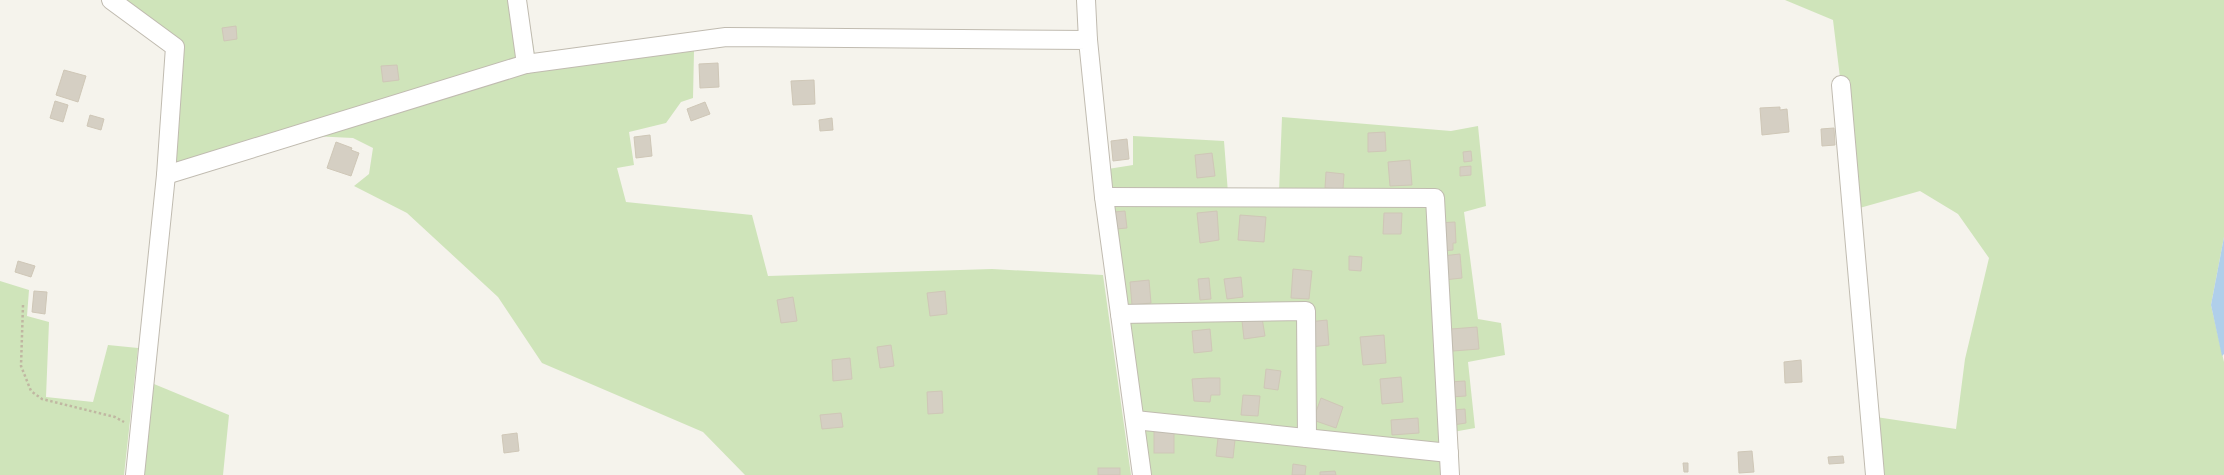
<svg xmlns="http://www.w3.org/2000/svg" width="2224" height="475" viewBox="0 0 2224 475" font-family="Poppins,sans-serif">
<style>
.green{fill:#cfe4ba}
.water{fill:#b0cfea}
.building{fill:#d5cfc3;stroke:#cfc7b7}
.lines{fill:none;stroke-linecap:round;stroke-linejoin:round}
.minor-casing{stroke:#c0bbb0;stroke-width:20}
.path{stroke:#c0b7a2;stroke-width:2.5;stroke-dasharray:2.5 2.5;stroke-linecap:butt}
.minor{stroke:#fff;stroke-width:18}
</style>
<rect width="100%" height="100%" fill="#f5f3ec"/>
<g class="green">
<path d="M125,0h401l9,56 -360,112 8,-125z"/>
<path d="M1785,0h439v237l-13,68 13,57v113h-341l-7,-58 80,12 9,-70 24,-101 -31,-44 -38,-23 -64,18 -23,-189z"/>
<path d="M694,51l-1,47 -12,4 -15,21 -37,9 5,33 -17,3 9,34 126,13 16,61 224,-7 111,6 28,200h-386l-42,-43 -161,-69 -44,-66 -91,-84 -53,-27 15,-12 4,-26 -20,-10 -41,-2 217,-65z"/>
<path d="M1282,117l169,14 27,-5 8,80 -22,6 14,107 23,4 4,32 -37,7 7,66 -22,4 2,43h-306l-41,-306 25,-4v-29l91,5 5,65 52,-1 -2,-13z"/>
<path d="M0,281l29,9 -2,26 22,6 -3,75 47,5 15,-57 30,3 -14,127h-124z"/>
<path d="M154,384l75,31 -6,60h-82z"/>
</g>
<path class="water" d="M2224,237v117l-2,2 -11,-51z"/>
<g class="building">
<path d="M236,26l1,13 -13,2 -2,-13z"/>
<path d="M718,63l1,24 -19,1 -1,-24z"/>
<path d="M397,65l2,15 -16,2 -2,-16z"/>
<path d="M64,70l22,6 -8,26 -22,-7z"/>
<path d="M814,80l1,24 -22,1 -2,-24z"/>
<path d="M55,101l13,4 -5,17 -13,-4z"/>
<path d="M705,102l5,12 -19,7 -4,-12z"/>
<path d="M1780,107v3l7,-1 2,23 -27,3 -2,-27z"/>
<path d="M90,115l14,4 -3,11 -14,-4z"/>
<path d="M832,118l1,12 -13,1 -1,-11z"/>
<path d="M1834,128l1,17 -13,1 -1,-17z"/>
<path d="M1385,132l1,19 -18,1v-19z"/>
<path d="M650,135l2,21 -16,2 -2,-21z"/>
<path d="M1127,139l2,20 -16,2 -2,-20z"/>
<path d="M336,142l16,6 -1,2 8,3 -8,23 -24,-8z"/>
<path d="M1471,151l1,10 -8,1 -1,-10z"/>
<path d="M1212,153l3,23 -18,2 -2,-23z"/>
<path d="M1410,160l2,25 -22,1 -2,-24z"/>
<path d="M1471,166v9l-11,1v-9z"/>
<path d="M1326,172l18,2 -1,15 -18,-1z"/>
<path d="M1125,211l2,17 -11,1 -2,-17z"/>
<path d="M1217,211l2,29 -19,3 -3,-30z"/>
<path d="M1384,213h18l-1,21h-18z"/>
<path d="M1240,215l26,2 -2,25 -26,-2z"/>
<path d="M1455,222l1,21h-3v7l-11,1 -4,-28z"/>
<path d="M1460,254l2,24 -18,2 -2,-24z"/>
<path d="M1349,256l13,1 -1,14 -12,-1z"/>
<path d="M18,261l17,5 -4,11 -16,-5z"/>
<path d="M1293,269l19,2 -3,28 -18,-1z"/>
<path d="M1241,277l2,20 -16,2 -3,-20z"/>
<path d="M1209,278l2,21 -11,1 -2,-21z"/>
<path d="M1149,280l2,23 -19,2 -2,-23z"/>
<path d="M34,291l13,1 -2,22 -13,-2z"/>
<path d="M945,291l2,23 -17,2 -3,-23z"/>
<path d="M793,297l4,24 -16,2 -4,-23z"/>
<path d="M1262,318l3,18 -21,3 -2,-18z"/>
<path d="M1327,320l2,25 -19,2 -2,-25z"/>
<path d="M1477,327l2,22 -26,2 -2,-22z"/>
<path d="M1210,329l2,22 -18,2 -2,-22z"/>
<path d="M1384,335l2,28 -23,2 -3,-28z"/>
<path d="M891,345l3,21 -14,2 -3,-21z"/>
<path d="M850,358l2,21 -19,2 -1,-21z"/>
<path d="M1801,360l1,22 -17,1 -1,-21z"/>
<path d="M1266,369l15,2 -3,19 -14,-2z"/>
<path d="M1401,377l2,25 -21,2 -2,-25z"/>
<path d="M1209,378h11v17h-9l-1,7 -16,-1 -2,-22z"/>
<path d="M1465,381l1,15 -16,1 -1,-15z"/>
<path d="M942,391l1,22 -15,1 -1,-22z"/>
<path d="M1243,395l17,1 -2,20 -17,-1z"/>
<path d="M1321,398l22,9 -7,21 -23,-8z"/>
<path d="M1465,409l1,14 -13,2 -1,-15z"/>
<path d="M841,413l2,14 -21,2 -2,-14z"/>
<path d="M1418,418l1,15 -27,2 -1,-15z"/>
<rect x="1154" y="428" width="20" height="25"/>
<path d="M517,433l2,18 -15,2 -2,-18z"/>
<path d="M1218,438l17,2 -2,18 -17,-2z"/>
<path d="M1752,451l2,21 -15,1 -1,-21z"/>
<path d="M1843,456l1,7 -15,1 -1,-7z"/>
<path d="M1683,463h5v9h-4z"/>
<path d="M1293,464l13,2 -1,9h-13z"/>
<rect x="1098" y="468" width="22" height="7"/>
<path d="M1335,471l1,4h-16v-3z"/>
</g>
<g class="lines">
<defs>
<g id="minor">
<path d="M111,0l64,47 -9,128 -31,300"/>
<path d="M517,0l9,64"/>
<path d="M1086,0l2,40"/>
<path d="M1841,85l34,390"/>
<path d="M166,175l360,-111 200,-27 362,3 16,157 38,278"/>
<path d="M1104,197l331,1 15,277"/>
<path d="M1120,314l186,-3 1,127"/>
<path d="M1135,420l314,33"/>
</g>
</defs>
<use href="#minor" class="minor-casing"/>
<path class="path" d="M23,305l-2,61 10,25 11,8 73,18 9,5"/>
<use href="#minor" class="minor"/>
</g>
</svg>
